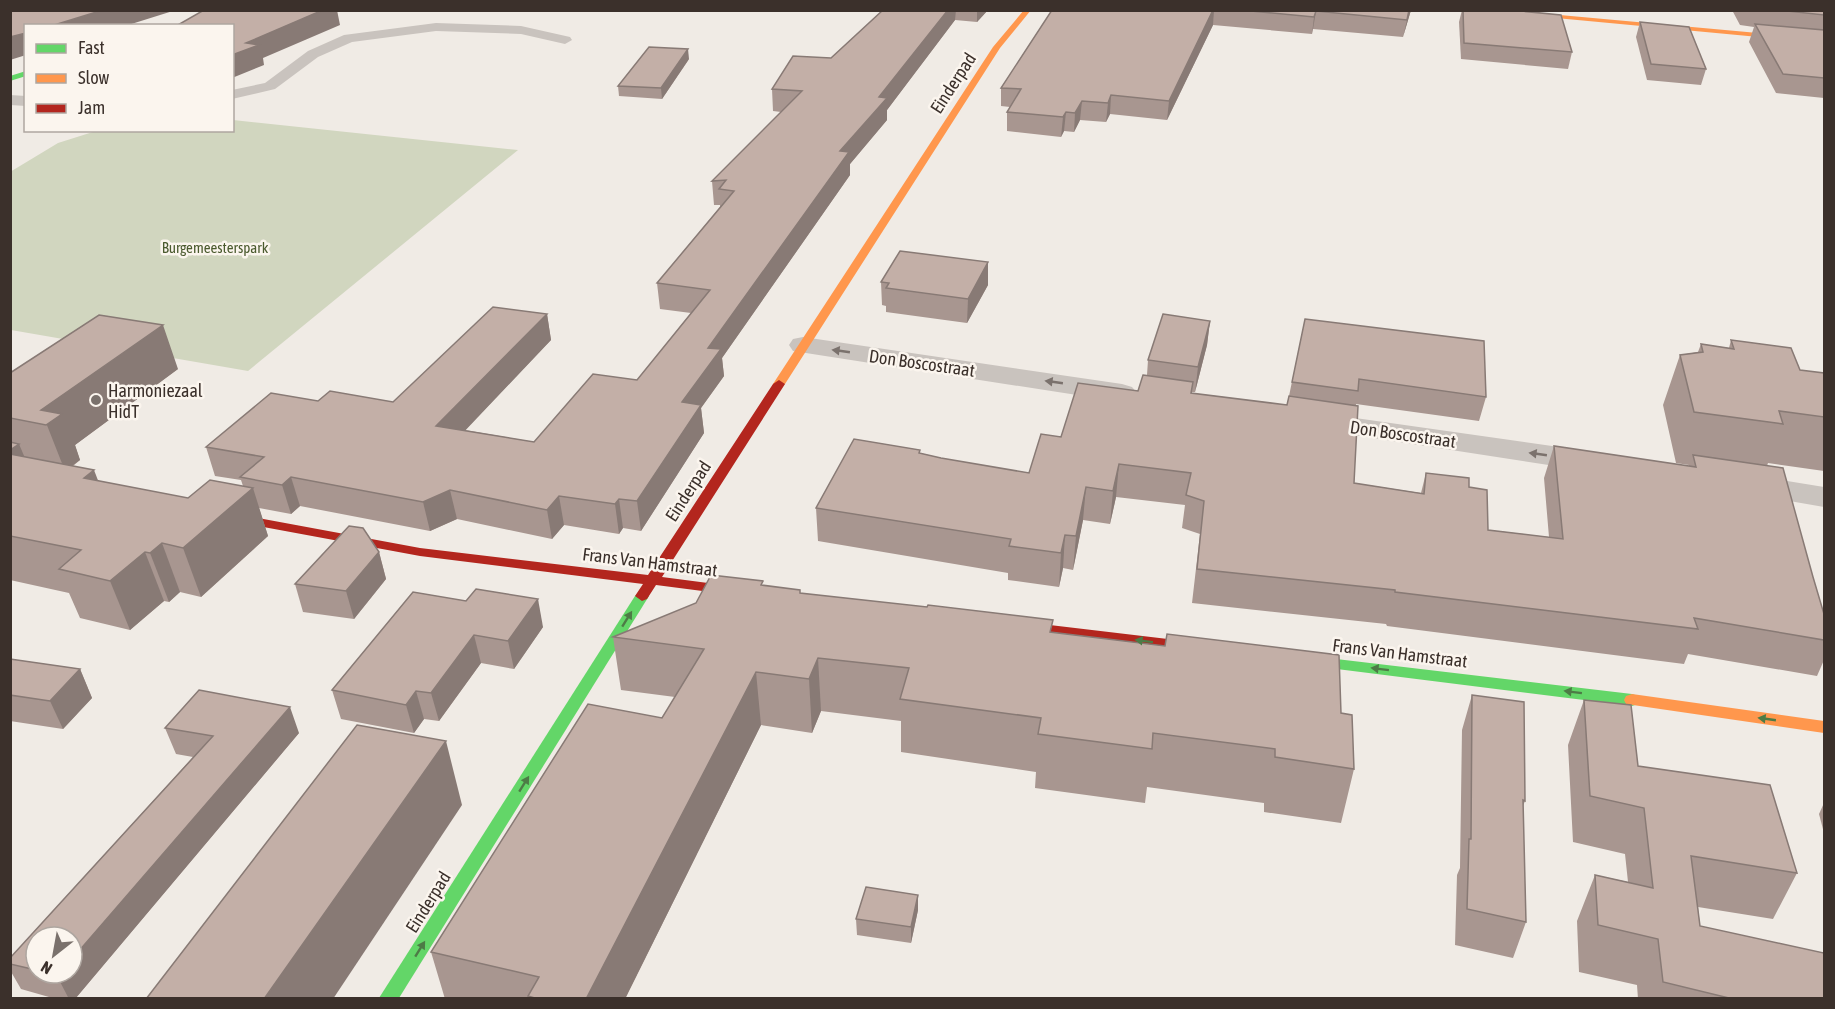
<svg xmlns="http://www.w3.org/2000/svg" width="1835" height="1009" viewBox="0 0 1835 1009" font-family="'Asap Condensed',sans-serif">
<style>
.green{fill:#d1d6bf}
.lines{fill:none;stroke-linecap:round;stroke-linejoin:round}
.lane{fill:#c9c3be;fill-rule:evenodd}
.street{fill:#c9c3be;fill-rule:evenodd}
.fast{fill:#63d668;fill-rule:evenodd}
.slow{fill:#ff974d;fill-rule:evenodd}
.jam{fill:#b3261e;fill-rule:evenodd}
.wall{fill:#a89690;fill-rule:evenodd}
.shaded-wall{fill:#887a75}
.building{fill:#c3afa7;stroke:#887a75;stroke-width:1.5}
.oneway{fill:#7b726d}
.oneway2{fill:#4d7b46}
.poi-dot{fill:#7a716c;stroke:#fbf5ee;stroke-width:2}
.labels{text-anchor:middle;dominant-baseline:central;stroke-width:5;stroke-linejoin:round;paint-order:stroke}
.far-park-label{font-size:15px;fill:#4a5a2e;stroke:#fbf5ee}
.street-label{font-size:18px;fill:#3b302b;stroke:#fbf5ee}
.poi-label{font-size:18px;fill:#3b302b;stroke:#fbf5ee;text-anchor:start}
</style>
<rect width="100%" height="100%" fill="#f0ebe5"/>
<path class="green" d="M233,120l285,30 -270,221 -237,-41 -1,-158 48,-29 38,-12 136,-1z"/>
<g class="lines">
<g class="lane">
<path d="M436,23l85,3 49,11 2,3 -7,4 -44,-10 -85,-3 -84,11 -34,15 -43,32 -43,10v-9l33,-7 43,-32 36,-16z"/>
<path d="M10,95l16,1v10l-16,-1z"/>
</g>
<g class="street">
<path d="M803,337l319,47 10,3 5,6 -5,6 -10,3 -329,-51 -4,-6 4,-6z"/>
<path d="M1313,412l281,40 11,3 5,7 -5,7 -11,3 -292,-45 -4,-6 4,-6z"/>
<path d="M1743,474l81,13v20l-92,-16 -5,-7 5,-7z"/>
</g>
<g class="fast">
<path d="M26,71v5l-16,5v-5z"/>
<path d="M642,591l7,5 -250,402h-20l256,-402z"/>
<path d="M1294,654l338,40 6,2 2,4 -2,4 -6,2 -343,-43 -3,-4 3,-4z"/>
</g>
<g class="slow">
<path d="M1024,10h7l-31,38 -215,336 -6,4 -4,-1 -2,-3 220,-337z"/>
<path d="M1471,10h34l319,29v4z"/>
<path d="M1632,694l192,27v12l-198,-29 -2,-4 2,-4z"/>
</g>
<g class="jam">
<path d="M779,380l6,4 -123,193 92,12 2,3 -2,3 -5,2 -93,-12 -9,14 -5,2 -7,-5 8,-12 -223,-28 -199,-37 -7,-4 7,-4 199,37 228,27 125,-191z"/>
<path d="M1008,620l202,24 5,1 3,4 -3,4 -5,1 -207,-26 -2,-3 2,-3z"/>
</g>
</g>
<g class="wall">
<path d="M883,10h105l-11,12 -22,-2 -68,90v10l-37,44v11l-128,183 2,18 -23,32 3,25 -63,98 -18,-3 -4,6 -55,-9 -12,14 -95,-20 -27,12 -130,-25 -9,8 -32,-6 9,28 -67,61 -21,-5 -11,10 -5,-1 -34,29 -50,-12 -11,-25 -59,-13v-207l168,-4 -103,76 5,15 -7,6 25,15 90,17 55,-12 -2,-6 -26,-4 -9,-29 112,-46 75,1 154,-88 4,26 -86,90 69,12 103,-62 54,-67 -31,-4 -3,-26 63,-76v-2h-6l-2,-24 69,-69 -8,-1 -1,-22 59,-31z"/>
<path d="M1052,10h359l-8,27 -90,-8 -1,5 -99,-9 -46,95 -57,-6 -4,8 -26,-2 -6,12 -10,-1 -3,6 -54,-6v-19l3,-5 -9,-1v-18z"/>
<path d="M1462,10h48l62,42 -4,17 -107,-10 -2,-37z"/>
<path d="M1732,10h92v88l-48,-5 -27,-51 5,-15 -14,-2z"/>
<path d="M1640,22l66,47 -5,16 -54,-5 -11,-43z"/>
<path d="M689,59l-27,40 -43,-3 -1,-10z"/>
<path d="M988,262v23l-21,38 -81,-11v-6l-4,-1 -1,-23z"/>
<path d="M1305,319l181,78 -7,24 -123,-17 -2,79 67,10 5,-20 43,14 19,43 61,7 -5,-59 10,-32 135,20v-1l-13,-2 -13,-58 17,-50 18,-3 3,-8 28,4 2,-8 69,30 24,3v98l-56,-8 -1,3 46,111 11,37v46l-7,16 -129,-22 -4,10 -297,-38 -1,-2 -194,-21 8,-69 -18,-6 3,-23 -69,-8 -6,27 -27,-4 -10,50 -10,-2 -4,19 -51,-7v-7l-190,-32 -2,-33 104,-58v3l21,5 88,15 32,-36 77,-46 9,-16 1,-15 62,-39 -3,24 -12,47h-3v1l95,12 2,-9z"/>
<path d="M379,552l7,27 -32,40 -51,-7 -8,-28z"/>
<path d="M763,585l37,8 252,39 289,81 13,56 -13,54 -77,-11v-9l-117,-16 -2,16 -110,-15 1,-16 -135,-20v-31l-80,-10 -9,22 -51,-8 -136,274h-180l-14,-47 231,-234 13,-21 -54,-7 -8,-53z"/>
<path d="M413,592l130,35 -29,42 -33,-6 -42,58 -15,-2 -10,14 -73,-14 -9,-29z"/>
<path d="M10,659l70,10 12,29 -29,31 -53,-8z"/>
<path d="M1472,695l53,106 -2,5 3,116 -13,36 -58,-13 2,-70 3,-7 2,-138z"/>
<path d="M1584,700l54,66 159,107 -24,46 -75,-12 2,19 124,73h-186l-1,-14 -58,-13 -2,-51 18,-46 33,7 -3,-28 -52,-12 -5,-97z"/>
<path d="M165,728l134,5 -224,266h-19l-35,-10 -11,-19v-12l183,-201 -17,-3zM36,937l36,36h-36z"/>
<path d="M1824,803v30l-5,-19z"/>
<path d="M918,910l-7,33 -54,-8 -1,-16z"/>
</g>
<g class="shaded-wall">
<path d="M103,10h73l-51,16h-74z"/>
<path d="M318,10h19l3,15 -77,33 1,7 -32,13v-23l14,-12z"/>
<path d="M948,10h8l-1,10 -68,90v10l-37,44v11l-128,183 2,18 -23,32 3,25 -63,98 -4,-30 71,-153 132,-197 39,-54z"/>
<path d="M977,10h11l-11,12z"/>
<path d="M1213,10h1l-1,15 -46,95 2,-19z"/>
<path d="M1409,10h2l-8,27 4,-17z"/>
<path d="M1316,11l-3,18 -1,5 2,-17z"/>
<path d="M26,33v22l-16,5v-23z"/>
<path d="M688,49l1,10 -27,40 -1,-11z"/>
<path d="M1111,95l-1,19 -4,8 2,-19z"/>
<path d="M1082,101l-2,19 -6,12 1,-19z"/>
<path d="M1066,112l-2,19 -3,6 2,-20z"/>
<path d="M988,262v23l-21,38 1,-24z"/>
<path d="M547,314l4,26 -108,114 -7,-28z"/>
<path d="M1210,321l-3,24 -12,47 3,-25z"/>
<path d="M163,325l15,44 -103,76 5,15 -15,11 -24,-61z"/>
<path d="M19,444l20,47 -29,-29v-12z"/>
<path d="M1119,464l-3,33 -6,27 3,-33z"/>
<path d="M94,470l18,47 -28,-39z"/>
<path d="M291,477l9,29 -9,8 -9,-29z"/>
<path d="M1086,487l-3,33 -10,50 3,-34z"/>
<path d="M253,488l15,48 -67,61 -18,-49z"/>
<path d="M450,490l7,29 -27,12 -7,-29z"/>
<path d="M559,496l5,29 -12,14 -5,-29z"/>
<path d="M619,499l4,29 -4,6 -4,-30z"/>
<path d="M1065,535l-2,33 -4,19 2,-34z"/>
<path d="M162,543l18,49 -11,10 -19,-49z"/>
<path d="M145,552l19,49 -34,29 -20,-49z"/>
<path d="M379,552l7,27 -32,40 -8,-28z"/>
<path d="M538,599l5,28 -29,42 -6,-28z"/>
<path d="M474,635l7,28 -42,58 -8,-28z"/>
<path d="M818,658l3,53 -9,22 -3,-54z"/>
<path d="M80,669l12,29 -29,31 -13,-28z"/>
<path d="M756,672l5,53 -136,274h-39z"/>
<path d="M416,691l8,28 -10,14 -8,-28z"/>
<path d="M290,707l9,26 -224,266h-6l-12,-23 3,-3h12v-14z"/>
<path d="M446,741l16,64 -129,194h-69z"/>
<path d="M918,895v15l-7,33v-16z"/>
</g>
<g class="building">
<path d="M10,10h93l-52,16h-25v7l-16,4z"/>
<path d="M204,10h119l-77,33 13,2 -27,10v-29h-56z"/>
<path d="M883,10h65l-69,87 8,1 -47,53 9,1 -141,196 13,1 -39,53 19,3 -64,96 -18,-2 -4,5 -56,-8 -12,14 -97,-20 -27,12 -132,-25 -9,8 -42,-8 24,-20 -58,-10 65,-54 47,8 12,-10 63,11 100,-95 54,7 -111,112 98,16 59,-68 44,6 73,-90 -53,-7 77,-92 -15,-2 7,-9 -14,1 90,-90 -30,-2 21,-33 38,2z"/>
<path d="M1052,10h161l-44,91 -58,-6 -3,8 -26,-2 -7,12 -9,-1 -3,5 -56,-5 14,-23 -20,-1z"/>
<path d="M1240,10h169l-2,10 -91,-9 -2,6z"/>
<path d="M1463,10h47l51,5 11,37 -108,-9z"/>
<path d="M1778,10h46v5z"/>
<path d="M1640,22l49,5 17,42 -55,-5z"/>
<path d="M1755,24l69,6v48l-41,-4z"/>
<path d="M649,47l39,2 -27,39 -43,-2z"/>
<path d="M900,251l88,11 -20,37 -82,-11 3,-5 -8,-1z"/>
<path d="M1163,314l47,7 -12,46 -50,-7z"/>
<path d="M99,315l64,10 -122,85 21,4 -16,11 -36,-7v-45z"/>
<path d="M1305,319l179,22 2,56 -127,-18 -1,12 -66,-9z"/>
<path d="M1731,340l60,8 9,22 24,3v44l-45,-6 4,13 -89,-12 -14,-57 23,-3 -2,-8 33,5z"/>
<path d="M1143,375l50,7 -2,11 96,12 2,-9 69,10 -4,77 70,11 2,-21 43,5v9l18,3 1,40 75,9 -9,-93 142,21 -3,-12 90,13 30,109 11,37v26l-130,-22 4,11 -303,-37v-2l-198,-21 7,-68 -18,-6 5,-22 -72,-9 -6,27 -27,-4 -10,49 -11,-1 -4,18 -52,-7 2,-7 -195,-31 38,-69 66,11 -1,3 22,5 88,15 12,-39 20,3 17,-54 60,8z"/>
<path d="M10,442l9,2 -9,6z"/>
<path d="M10,454l84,16 -10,8 104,20 22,-18 43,8 -70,60 -21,-5 -12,10 -5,-1 -35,29 -51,-12 22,-19 -71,-14z"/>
<path d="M349,526l14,2 16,24 -33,39 -51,-7z"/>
<path d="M711,575l52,6 -2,4 39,5v3l127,14 1,-2 125,15 -3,12 115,14 2,-12 172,21 2,58 11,2 2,54 -79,-12v-8l-122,-16 -1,16 -114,-15 3,-16 -141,-19 9,-31 -91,-10 -9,21 -53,-7 -170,327h-48l-10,-3 11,-19 -108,-25 157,-248 74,14 42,-69 -91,-12 83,-34z"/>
<path d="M476,589l62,10 -30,42 -34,-6 -43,58 -15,-2 -10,14 -74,-15 81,-98 53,9z"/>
<path d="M10,659l70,10 -30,32 -40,-6z"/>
<path d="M199,690l91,17 -218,252v-22h-36v33l-26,-6v-6l203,-222 -48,-8z"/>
<path d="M1472,695l52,7 1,99 -2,-1 3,122 -59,-13 2,-70h2z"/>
<path d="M1584,700l47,5 7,61 132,19 27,88 -106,-17 9,70 124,27v46h-91l-70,-17 -5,-43 -60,-14 -3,-50 58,13 -9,-80 -54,-12z"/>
<path d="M357,725l89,16 -182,258h-118z"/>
<path d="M866,887l52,8 -7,32 -55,-8z"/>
<path d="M46,973h14l-3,3z"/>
</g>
<defs><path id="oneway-solid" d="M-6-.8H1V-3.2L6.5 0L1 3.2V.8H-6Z" transform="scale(1.5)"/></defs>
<g class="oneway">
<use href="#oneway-solid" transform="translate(841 351) rotate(-172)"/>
<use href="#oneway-solid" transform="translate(1054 382) rotate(-172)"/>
<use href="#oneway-solid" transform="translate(1538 454) rotate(-172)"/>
</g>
<g class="oneway2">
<use href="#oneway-solid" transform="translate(627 619) rotate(-58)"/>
<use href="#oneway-solid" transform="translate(1144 641) rotate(-173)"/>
<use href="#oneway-solid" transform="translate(1380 669) rotate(-173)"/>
<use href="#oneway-solid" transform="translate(1573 692) rotate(-173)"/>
<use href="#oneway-solid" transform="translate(1767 719) rotate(-172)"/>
<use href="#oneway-solid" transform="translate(524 784) rotate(-58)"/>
<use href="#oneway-solid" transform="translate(420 949) rotate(-58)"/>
</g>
<circle class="poi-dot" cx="96" cy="400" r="6"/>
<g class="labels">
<g class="far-park-label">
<text x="215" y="247">Burgemeesterspark</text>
</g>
<g class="street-label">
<text transform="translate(953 83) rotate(-57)">Einderpad</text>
<text transform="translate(922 363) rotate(8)">Don Boscostraat</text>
<text transform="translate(1403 434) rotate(8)">Don Boscostraat</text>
<text transform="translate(688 491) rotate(-57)">Einderpad</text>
<text transform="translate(650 562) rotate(7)">Frans Van Hamstraat</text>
<text transform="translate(1400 653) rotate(7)">Frans Van Hamstraat</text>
<text transform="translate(428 902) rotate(-58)">Einderpad</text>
</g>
<g class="poi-label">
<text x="108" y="390">Harmoniezaal<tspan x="108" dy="21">HidT</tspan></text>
</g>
</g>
<rect width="1835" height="1009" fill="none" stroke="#3b302b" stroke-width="24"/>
<rect x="24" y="24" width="210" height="108" fill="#fbf5ee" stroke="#aea6a0" stroke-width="1.5"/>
<rect x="36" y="44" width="30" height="9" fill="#63d668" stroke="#aea6a0" stroke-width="1.5"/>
<text x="78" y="54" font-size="18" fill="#3b302b">Fast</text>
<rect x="36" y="74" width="30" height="9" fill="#ff974d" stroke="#aea6a0" stroke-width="1.5"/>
<text x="78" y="84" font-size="18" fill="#3b302b">Slow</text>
<rect x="36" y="104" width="30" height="9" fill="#b3261e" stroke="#aea6a0" stroke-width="1.5"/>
<text x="78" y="114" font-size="18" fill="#3b302b">Jam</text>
<g transform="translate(54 955) rotate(211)"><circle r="28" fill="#fbf5ee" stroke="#aea6a0" stroke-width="1.5"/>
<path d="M0-4.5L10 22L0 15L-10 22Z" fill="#7a716c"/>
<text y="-9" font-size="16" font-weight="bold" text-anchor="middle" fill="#3b302b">N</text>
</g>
</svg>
